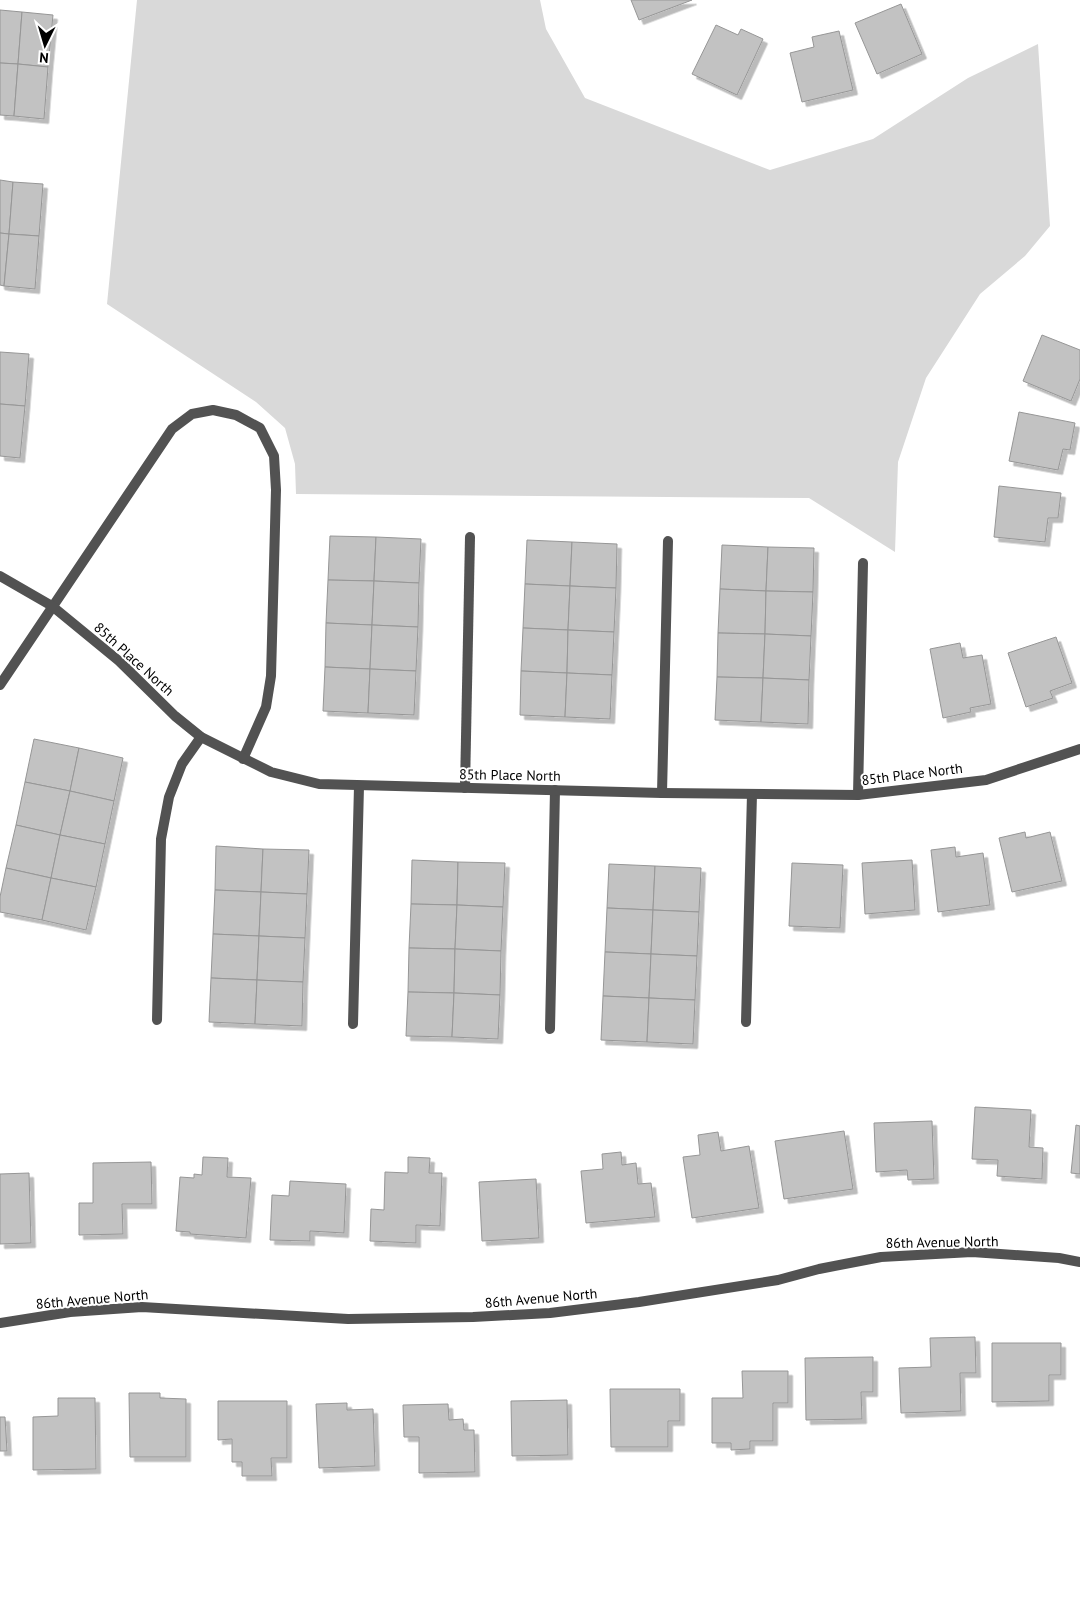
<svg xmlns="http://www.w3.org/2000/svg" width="1080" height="1618" viewBox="0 0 1080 1618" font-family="'PT Sans',sans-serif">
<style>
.green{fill:#d9d9d9}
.building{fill:#c2c2c2;stroke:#969696;filter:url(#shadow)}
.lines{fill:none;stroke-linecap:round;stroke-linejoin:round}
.lane{stroke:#525252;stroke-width:10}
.street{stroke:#525252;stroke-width:10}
.labels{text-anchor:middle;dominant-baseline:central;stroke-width:4;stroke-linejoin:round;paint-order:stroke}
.street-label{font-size:14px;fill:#000;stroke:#fff}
</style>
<defs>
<filter id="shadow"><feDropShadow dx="4.5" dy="4.5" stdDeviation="0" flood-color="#0004"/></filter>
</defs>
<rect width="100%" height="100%" fill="#fff"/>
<path class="green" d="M137,0h403l6,29 39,69 185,72 103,-31 95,-61 70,-34 12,182 -25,30 -45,38 -54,84 -28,84 -3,90 -86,-54 -513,-4 -1,-30 -10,-36 -29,-26 -149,-98z"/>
<g class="building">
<path d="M631,0h61l-53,20z"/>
<path d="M901,4l21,50 -45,20 -22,-51z"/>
<path d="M0,10l22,2 -4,52 -18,-1z"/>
<path d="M22,12l31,3 -5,52 -30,-3z"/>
<path d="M716,25l22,10 3,-6 22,10 -26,56 -45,-21z"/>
<path d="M839,31l14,59 -51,12 -12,-49 24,-6 -2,-10z"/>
<path d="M0,63l18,1 -4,52 -14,-1z"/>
<path d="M18,64l30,3 -4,52 -30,-3z"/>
<path d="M0,180l13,2 -4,52 -9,-1z"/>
<path d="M13,182l30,2 -4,52 -30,-2z"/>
<path d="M0,233l9,1 -5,52 -4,-1z"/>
<path d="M9,234l30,2 -4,53 -31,-3z"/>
<path d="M1042,335l38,15v29l-9,22 -48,-20z"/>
<path d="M0,352l29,2 -4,52 -25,-2z"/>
<path d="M0,404l25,2 -5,52 -20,-2z"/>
<path d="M1019,412l56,11 -5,27 -7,-1 -5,21 -49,-9z"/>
<path d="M999,486l62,7 -3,25h-10l-3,24 -51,-5z"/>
<path d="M330,536l46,1 -2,44 -46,-1z"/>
<path d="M376,537l45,2 -2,44 -45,-2z"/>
<path d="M527,540l45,2 -2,44 -45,-2z"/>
<path d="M572,542l45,2 -1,44 -46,-2z"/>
<path d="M722,545l46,2 -2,44 -46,-2z"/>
<path d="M768,547l46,1 -1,44 -47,-1z"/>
<path d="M328,580l46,1 -2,44 -46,-2z"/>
<path d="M374,581l45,2 -1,44 -46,-2z"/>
<path d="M525,584l45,2 -2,44 -45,-2z"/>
<path d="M570,586l46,2 -2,44 -46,-2z"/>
<path d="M720,589l46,2 -1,43 -47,-1z"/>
<path d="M766,591l47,1 -2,44 -46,-2z"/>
<path d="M326,623l46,2 -2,44 -45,-2z"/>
<path d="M372,625l46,2 -2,44 -46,-2z"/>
<path d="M523,628l45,2 -1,43 -46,-2z"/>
<path d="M568,630l46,2 -2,43 -45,-2z"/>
<path d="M718,633l47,1 -2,44 -46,-1z"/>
<path d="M765,634l46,2 -2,44 -46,-2z"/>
<path d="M1056,637l16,46 -22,8 3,7 -27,9 -18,-54z"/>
<path d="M960,643l3,15 19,-3 9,49 -21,4 1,4 -28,6 -13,-69z"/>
<path d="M325,667l45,2 -2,44 -45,-2z"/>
<path d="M370,669l46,2 -2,44 -46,-2z"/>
<path d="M521,671l46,2 -2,44 -45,-2z"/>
<path d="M567,673l45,2 -2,44 -45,-2z"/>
<path d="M717,677l46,1 -2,44 -46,-2z"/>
<path d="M763,678l46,2 -1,44 -47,-2z"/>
<path d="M34,739l45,9 -9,43 -45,-9z"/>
<path d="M79,748l44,10 -9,43 -44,-10z"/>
<path d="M25,782l45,9 -10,44 -44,-10z"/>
<path d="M70,791l44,10 -9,43 -45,-9z"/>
<path d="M16,825l44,10 -9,43 -45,-10z"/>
<path d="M1025,832l1,6 24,-6 12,49 -50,11 -13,-54z"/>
<path d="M60,835l45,9 -9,43 -45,-9z"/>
<path d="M216,846l47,3 -2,43 -46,-2z"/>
<path d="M955,847l1,10 27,-4 7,52 -52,7 -7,-62z"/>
<path d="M263,849l46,1 -2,44 -46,-2z"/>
<path d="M412,860l46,2 -1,43 -46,-1z"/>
<path d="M912,860l3,50 -50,4 -3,-51z"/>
<path d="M458,862l47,1 -2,44 -46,-2z"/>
<path d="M792,863l51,2 -3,63 -51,-2z"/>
<path d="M609,864l46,2 -2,44 -46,-2z"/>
<path d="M655,866l46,2 -2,44 -46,-2z"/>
<path d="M6,868l45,10 -9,42 -42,-8v-15z"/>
<path d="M51,878l45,9 -10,43 -44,-10z"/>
<path d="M215,890l46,2 -2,44 -46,-2z"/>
<path d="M261,892l46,2 -2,44 -46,-2z"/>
<path d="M411,904l46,1 -2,44 -46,-1z"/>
<path d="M457,905l46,2 -2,44 -46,-2z"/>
<path d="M607,908l46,2 -2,44 -46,-2z"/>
<path d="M653,910l46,2 -2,44 -46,-2z"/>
<path d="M213,934l46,2 -2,44 -46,-2z"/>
<path d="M259,936l46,2 -2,44 -46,-2z"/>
<path d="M409,948l46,1 -1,44 -46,-1z"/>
<path d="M455,949l46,2 -1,44 -46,-2z"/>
<path d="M605,952l46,2 -2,44 -46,-2z"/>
<path d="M651,954l46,2 -2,44 -46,-2z"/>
<path d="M211,978l46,2 -2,44 -46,-2z"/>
<path d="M257,980l46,2 -1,44 -47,-2z"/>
<path d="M408,992l46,1 -2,44 -46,-1z"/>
<path d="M454,993l46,2 -2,44 -46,-2z"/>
<path d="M603,996l46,2 -2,44 -46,-2z"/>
<path d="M649,998l46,2 -2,44 -46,-2z"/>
<path d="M975,1107l56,3 -2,37 14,1 -1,31 -45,-3 1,-16 -26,-1z"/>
<path d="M932,1121l2,58 -26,1 -1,-10 -31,2 -2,-49z"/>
<path d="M1076,1125l4,1v48l-9,-1z"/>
<path d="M844,1131l9,58 -69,10 -9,-58z"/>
<path d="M718,1132l3,19 28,-5 10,62 -67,10 -9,-61 17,-2 -2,-20z"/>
<path d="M621,1152l1,13 14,-2 2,21 13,-1 4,34 -69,6 -5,-52 22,-2 -1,-15z"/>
<path d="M203,1157l25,1 -1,19 24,1 -5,60 -56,-4v-2l-14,-1 4,-54 14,1v-4l8,1z"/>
<path d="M408,1157l22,1 -1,15h13l-2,53 -24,-1v18l-46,-2 1,-32 13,1 1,-38 23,1z"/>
<path d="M151,1162l1,42h-30l1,30 -44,1v-32h14v-40z"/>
<path d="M29,1173l2,70 -31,1v-70z"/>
<path d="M536,1179l3,59 -57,3 -3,-59z"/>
<path d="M290,1181l56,3 -2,49 -34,-2v10l-40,-1 2,-45 17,1z"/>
<path d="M975,1337l1,36h-16l1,38 -60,2 -2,-45 32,-1 -1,-29z"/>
<path d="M992,1343h69v32h-12v26l-57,1z"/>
<path d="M873,1357v35h-12l1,27 -56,1 -1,-62z"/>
<path d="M742,1371h46v32h-15v38h-23v8l-19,1v-7h-19v-45h31z"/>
<path d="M610,1389h70v32h-12v26h-57z"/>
<path d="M129,1393h31v5l26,1v58h-56z"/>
<path d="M58,1398h37l1,71 -63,1v-53l25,-1z"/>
<path d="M567,1400l1,55 -56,1 -1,-55z"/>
<path d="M218,1401h69v57h-16l1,18h-30v-14h-10v-23l-14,1z"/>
<path d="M347,1403v7l26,-1 2,57 -56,2 -3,-64z"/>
<path d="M448,1404l1,16 14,-1 1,11h10l1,42 -56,1v-36h-15l-1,-32z"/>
<path d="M0,1417h5l2,34h-7z"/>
</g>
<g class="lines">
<g class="lane">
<path d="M0,685l172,-256 20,-15 21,-4 23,5 24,13 14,28 2,34 -5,186 -5,31 -23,52"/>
<path d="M465,788l5,-251"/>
<path d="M662,793l6,-252"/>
<path d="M858,795l5,-232"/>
<path d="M157,1020l4,-181 8,-42 13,-33 19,-27"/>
<path d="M746,1022l6,-228"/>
<path d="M353,1024l6,-238"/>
<path d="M550,1029l5,-239"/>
</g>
<g class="street">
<path d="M0,576l52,30 67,55 56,55 26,21 70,35 48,12 343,9 196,2 128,-15 94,-31"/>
<path d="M0,1323l70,-11 72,-5 206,12 125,-2 77,-4 89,-11 139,-22 41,-11 62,-12 91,-5 87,6 21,4"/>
</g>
</g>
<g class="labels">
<g class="street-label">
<text transform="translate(134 659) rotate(42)">85th Place North</text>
<text transform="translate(912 774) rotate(-7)">85th Place North</text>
<text transform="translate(510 775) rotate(1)">85th Place North</text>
<text transform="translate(942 1242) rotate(-1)">86th Avenue North</text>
<text transform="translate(541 1298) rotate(-5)">86th Avenue North</text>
<text transform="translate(92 1299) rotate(-5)">86th Avenue North</text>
</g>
</g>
<g transform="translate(45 45) rotate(185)" stroke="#ffffff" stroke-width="4" paint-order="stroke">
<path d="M0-4L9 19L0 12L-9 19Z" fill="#000000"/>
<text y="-8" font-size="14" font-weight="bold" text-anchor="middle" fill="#000000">N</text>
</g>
</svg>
